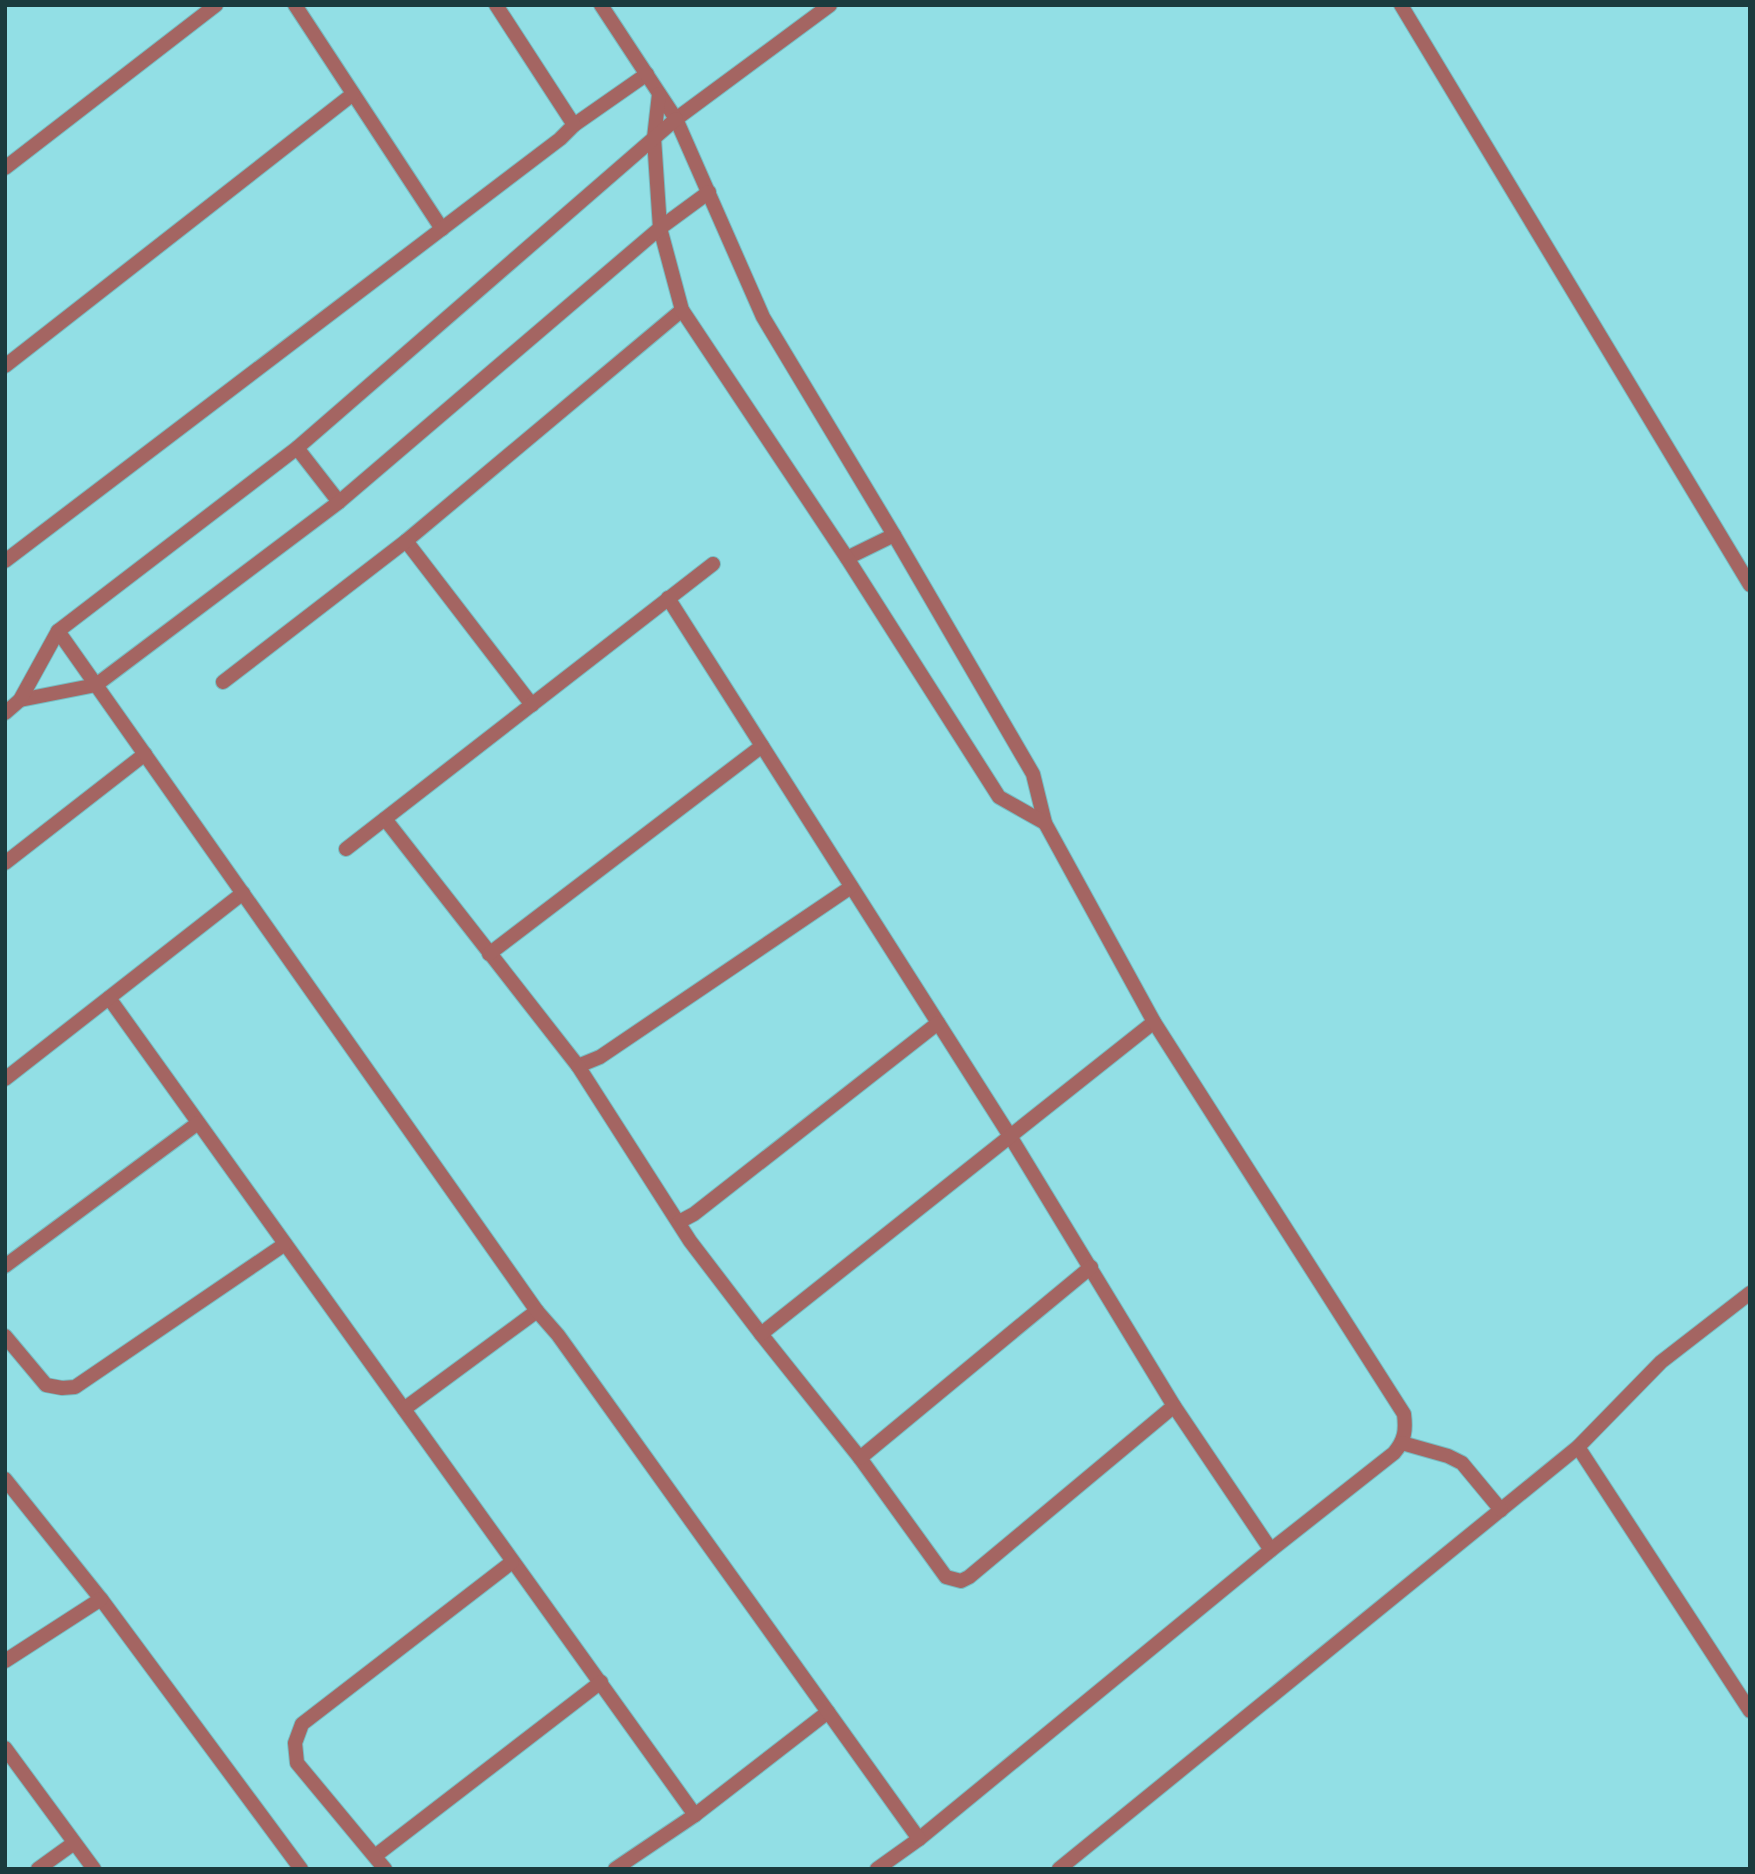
<svg xmlns="http://www.w3.org/2000/svg" width="1755" height="1874" viewBox="0 0 1755 1874" font-family="'Noto Serif',serif">
<style>
.lines{fill:none;stroke-linecap:round;stroke-linejoin:round}
.service-casing{stroke:#78bbc0;stroke-width:16}
.minor-casing{stroke:#78bbc0;stroke-width:16}
.service{stroke:#a46562;stroke-width:14}
.minor{stroke:#a46562;stroke-width:14}
</style>
<rect width="100%" height="100%" fill="#92dfe5"/>
<g class="lines">
<defs>
<g id="service">
<path d="M295,5l147,224"/>
<path d="M1401,5l349,580"/>
<path d="M676,119l154,-114"/>
<path d="M574,125l73,-51"/>
<path d="M5,168l211,-163"/>
<path d="M5,366l348,-272"/>
<path d="M406,541l126,164"/>
<path d="M847,558l47,-23"/>
<path d="M5,561l555,-422 14,-14 -78,-120"/>
<path d="M668,598l342,538 164,270 97,144"/>
<path d="M223,682l183,-141 276,-231"/>
<path d="M385,819l193,247 22,-9 251,-170"/>
<path d="M346,849l367,-285"/>
<path d="M5,863l140,-109"/>
<path d="M489,954l273,-208"/>
<path d="M109,998l586,817"/>
<path d="M578,1066l112,175 71,93 99,124 86,119 15,4 8,-4 205,-171"/>
<path d="M5,1079l238,-186"/>
<path d="M679,1222l15,-8 244,-191"/>
<path d="M5,1266l193,-143"/>
<path d="M761,1334l393,-312"/>
<path d="M5,1336l41,49 16,3 13,-1 210,-143"/>
<path d="M404,1409l133,-98"/>
<path d="M1578,1447l172,264"/>
<path d="M860,1458l231,-191"/>
<path d="M375,1856l226,-174"/>
<path d="M385,1869l-88,-106 -2,-20 7,-19 210,-162"/>
<path d="M615,1869l80,-54 133,-103"/>
<path d="M1059,1869l519,-422 83,-85 89,-69"/>
</g>
<g id="minor">
<path d="M601,5l75,114 87,198 131,218 139,239 12,49 109,199 250,392c2,16 1,26 -10,39l-123,97 -352,289 -42,30"/>
<path d="M659,94l-5,44 6,90 22,82 165,248 152,239 46,26"/>
<path d="M297,448l42,54"/>
<path d="M58,631l479,680 21,24 361,504"/>
<path d="M20,700l76,-15 243,-183 321,-274 49,-36"/>
<path d="M5,713l15,-13 38,-69 239,-183 379,-329"/>
<path d="M1402,1443l46,13 14,7 39,47"/>
<path d="M5,1479l96,120 200,270"/>
<path d="M5,1661l96,-62"/>
<path d="M5,1748l89,121"/>
<path d="M38,1869l36,-26"/>
</g>
</defs>
<use href="#service" class="service-casing"/>
<use href="#minor" class="minor-casing"/>
<use href="#service" class="service"/>
<use href="#minor" class="minor"/>
</g>
<rect width="1755" height="1874" fill="none" stroke="#1b3b3e" stroke-width="14"/>
</svg>
